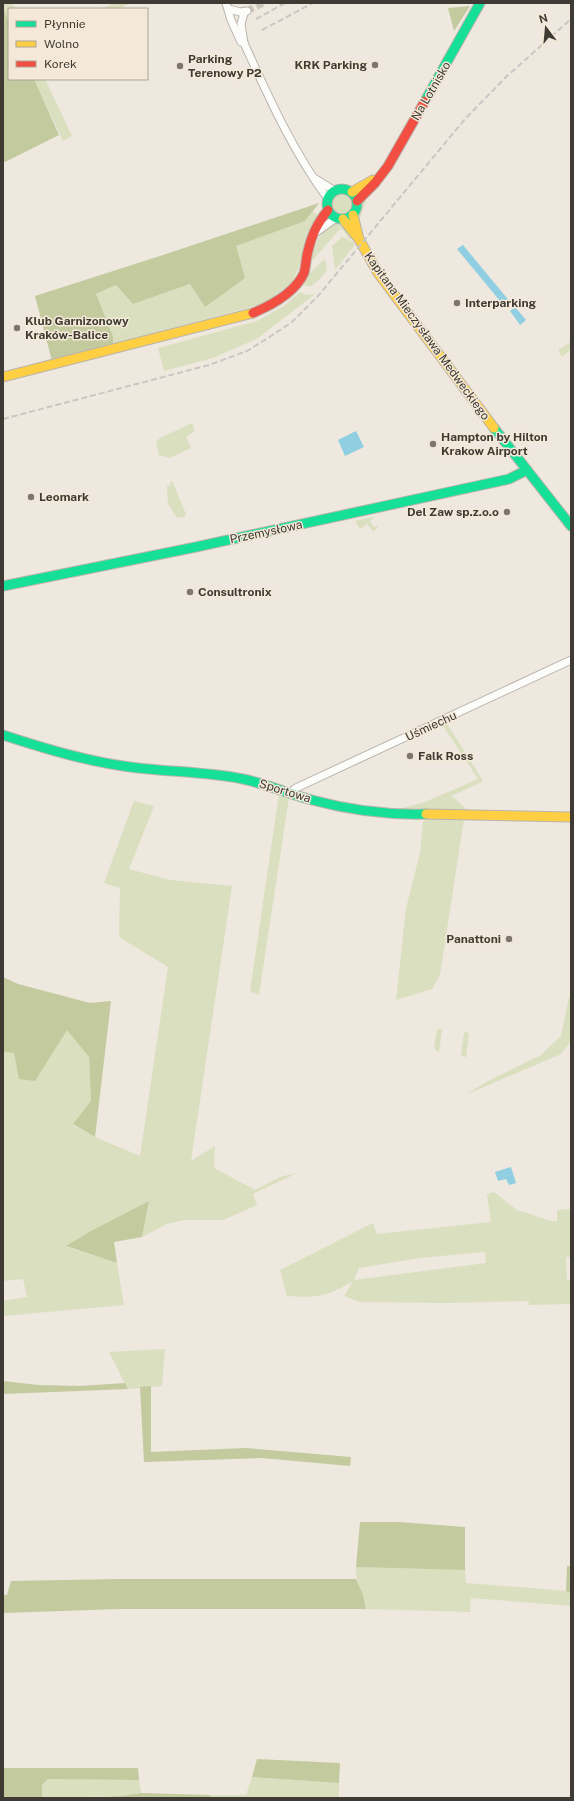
<svg xmlns="http://www.w3.org/2000/svg" width="574" height="1801" viewBox="0 0 574 1801" font-family="'Public Sans',sans-serif">
<style>
.green{fill:#dadfbf;fill-rule:evenodd}
.forest{fill:#c3ca9e}
.water{fill:#90cee2}
.lines{fill:none;stroke-linecap:round;stroke-linejoin:round}
.street-tunnel{stroke:#cbc5bc;stroke-width:7;stroke-dasharray:7 3.5;stroke-linecap:butt}
.street-casing{stroke:#b9b4ac;stroke-width:9}
.fast-casing{stroke:#b9b4ac;stroke-width:11}
.slow-casing{stroke:#b9b4ac;stroke-width:11}
.jam-casing{stroke:#b9b4ac;stroke-width:11}
.street{stroke:#fcfcfa;stroke-width:7}
.fast{stroke:#16e098;stroke-width:9}
.slow{stroke:#ffcf43;stroke-width:9}
.jam{stroke:#f24e42;stroke-width:9}
.rail{stroke:#c9c7c4;stroke-width:2;stroke-dasharray:6 3;stroke-linecap:butt}
.poi-dot{fill:#7c7870;stroke:#f4e9d8;stroke-width:1.5}
.labels{text-anchor:middle;dominant-baseline:central;stroke-width:3;stroke-linejoin:round;paint-order:stroke}
.poi-label{font-size:12px;font-weight:bold;fill:#3f3b34;stroke:#f4e9d8;text-anchor:start}
.street-label{font-size:12px;fill:#3f3b34;stroke:#f4e9d8}
</style>
<rect width="100%" height="100%" fill="#eee8de"/>
<g class="green">
<path d="M3,3h10l3,6h-7v13l-6,-14z"/>
<path d="M114,3h17l-13,6h-17z"/>
<path d="M34,79h11l27,57 -9,5z"/>
<circle cx="342" cy="204" r="10"/>
<path d="M364,197l2,4 -7,20c-3,-8 0,-17 5,-24z"/>
<path d="M313,211l5,5 -10,15 -10,39 -7,13 -25,20 -153,41v-8l-17,-42 20,-9 17,19 57,-20 15,23 30,-61 70,-25z"/>
<path d="M335,223c10,1 12,9 17,16h-3l-6,-9 -3,-1 -30,34c4,-15 9,-33 25,-40z"/>
<path d="M342,237l11,5 2,3 -20,25 -3,-24z"/>
<path d="M324,259c8,13 -3,18 -12,27h-6l-4,-5z"/>
<path d="M300,292l6,3 9,-1 -57,44 -45,20 -49,13 -6,-23 99,-27 27,-15z"/>
<path d="M571,342v7l-9,8 -4,-7z"/>
<path d="M192,423l3,8 -9,6 5,11 -21,10 -11,-3 -3,-13 4,-4z"/>
<path d="M172,481l14,33 -2,3 -7,1 -9,-14 -1,-18 4,-1 -1,-3z"/>
<path d="M373,517l1,1 -4,3 4,6 3,-1 1,2 -5,3 -6,-7 -7,5 -5,-8z"/>
<path d="M446,722l37,59 -31,15 16,15 -80,1 37,-10 53,-23 -36,-55z"/>
<path d="M279,794l10,3 -30,198 -9,-4z"/>
<path d="M134,801l20,5 -25,63 41,11 62,6 -41,275 24,-15 -1,22 41,22 25,-13 17,-4 -44,21 4,11 -34,15h-39l-17,4 -25,13 7,-36 -82,46 50,16 7,42 -121,11v-15l24,-4 -4,-18 -20,2v-229l11,1 53,-24 22,28 2,44 -18,24 22,12 45,19 28,-189 -49,-30 1,-49 -16,-5z"/>
<path d="M428,819h36l-24,156 -8,14 -36,11 10,-92 14,-55 3,-32z"/>
<path d="M569,997h2v44l-10,13 -96,41 23,-14 53,-26 20,-19z"/>
<path d="M437,1029h5l-3,24 -5,-5z"/>
<path d="M464,1032l5,1 -3,24 -5,-1z"/>
<path d="M494,1192l23,18 34,11h6v-11l14,-1v48h-5l1,23h4v24l-43,1 1,-4 -83,2 -86,-1 -16,-6 9,-15c-27,16 -35,17 -66,15l-7,-26 93,-47 4,11 114,-12 -4,-28zM485,1252l1,11 -132,17 5,-12 60,-10z"/>
<path d="M165,1349l-3,37 -34,3 -19,-37z"/>
<path d="M356,1567l109,3 1,13 100,8 5,2v13l-100,-8 -1,14 -104,-3c-3,-15 -11,-27 -10,-42z"/>
<path d="M252,1777l87,6v15h-129v-3h36z"/>
<path d="M48,1779l91,1 2,13 -20,3 -79,2v-13z"/>
</g>
<g class="forest">
<path d="M470,6l-16,25 -6,-23z"/>
<path d="M3,8l6,14v57h25l25,56 -56,28z"/>
<path d="M319,203l-14,18 -69,25 9,32 -40,29 -15,-23 -57,20 -17,-19 -20,9 17,42v8l-61,17 -17,-65 128,-41z"/>
<path d="M3,977l15,7 72,19 21,-2 -16,136 -22,-13 18,-23 -2,-44 -22,-27 -32,51 -16,-2 -5,-26 -11,-1z"/>
<path d="M149,1201l-7,36 -28,5 3,21 -51,-17 25,-15z"/>
<path d="M3,1381l35,4 42,1 45,-3 3,6 -125,5z"/>
<path d="M151,1386v66l95,-4 105,9 -1,9 -88,-8 -118,4 -4,-75z"/>
<path d="M360,1522h39l66,5v43l-109,-3z"/>
<path d="M567,1566h4v27l-5,-2z"/>
<path d="M119,1579h237l7,16 3,14h-247l-116,4v-18h4l4,-14z"/>
<path d="M257,1759l83,4 -1,20 -87,-6z"/>
<path d="M3,1768h135l1,12 -91,-1 -6,6v13h-39z"/>
<path d="M141,1793l69,2v3h-131l42,-2z"/>
</g>
<g class="water">
<path d="M463,245l48,58 -6,4 -48,-58z"/>
<path d="M515,307l11,13 -6,5 -10,-14z"/>
<path d="M356,431l8,16 -19,9 -7,-16z"/>
<path d="M511,1167l5,16 -7,2 -3,-6 -8,2 -3,-9z"/>
</g>
<g class="lines">
<path class="street-tunnel" d="M247,11l16,-8"/>
<defs>
<g id="street">
<path d="M226,3l5,17 10,22 3,1c24,53 49,109 84,156"/>
<path d="M229,9l11,3 7,-1"/>
<path d="M244,43l-3,-19 3,-11"/>
<path d="M314,178l21,13"/>
<path d="M315,233l21,-15"/>
<path d="M291,792l5,-4 275,-128"/>
</g>
<g id="fast">
<path d="M425,101l55,-98"/>
<circle cx="342" cy="204" r="15"/>
<path d="M494,428l77,98"/>
<path d="M3,586l193,-39 313,-68 18,-9"/>
<path d="M3,735c43,14 89,28 135,33 35,4 70,4 105,11 24,5 46,15 69,21 37,10 76,15 114,14"/>
</g>
<g id="slow">
<path d="M352,192l21,-12"/>
<path d="M353,215l6,24 19,34 116,155"/>
<path d="M343,219l15,19"/>
<path d="M3,377l250,-64"/>
<path d="M426,814l145,3"/>
</g>
<g id="jam">
<path d="M357,201l18,-18 13,-17 37,-65"/>
<path d="M253,313c19,-8 42,-20 51,-40 2,-7 2,-15 4,-22 4,-17 9,-27 20,-41"/>
</g>
</defs>
<use href="#street" class="street-casing"/>
<use href="#fast" class="fast-casing"/>
<use href="#slow" class="slow-casing"/>
<use href="#jam" class="jam-casing"/>
<use href="#street" class="street"/>
<use href="#fast" class="fast"/>
<use href="#slow" class="slow"/>
<use href="#jam" class="jam"/>
<g class="rail">
<path d="M256,19l29,-16"/>
<path d="M262,30l51,-27"/>
<path d="M3,419l206,-54 38,-14 24,-15 21,-14 26,-26 147,-177 41,-42 65,-58"/>
</g>
</g>
<g class="poi-dot">
<circle cx="375" cy="65" r="4"/>
<circle cx="180" cy="66" r="4"/>
<circle cx="457" cy="303" r="4"/>
<circle cx="17" cy="328" r="4"/>
<circle cx="433" cy="444" r="4"/>
<circle cx="31" cy="497" r="4"/>
<circle cx="507" cy="512" r="4"/>
<circle cx="190" cy="592" r="4"/>
<circle cx="410" cy="756" r="4"/>
<circle cx="509" cy="939" r="4"/>
</g>
<g class="labels">
<g class="poi-label">
<text x="188" y="59">Parking<tspan x="188" dy="14">Terenowy P2</tspan></text>
<text x="367" y="65" text-anchor="end">KRK Parking</text>
<text x="465" y="303">Interparking</text>
<text x="25" y="321">Klub Garnizonowy<tspan x="25" dy="14">Kraków-Balice</tspan></text>
<text x="441" y="437">Hampton by Hilton<tspan x="441" dy="14">Krakow Airport</tspan></text>
<text x="39" y="497">Leomark</text>
<text x="499" y="512" text-anchor="end">Del Zaw sp.z.o.o</text>
<text x="198" y="592">Consultronix</text>
<text x="418" y="756">Falk Ross</text>
<text x="501" y="939" text-anchor="end">Panattoni</text>
</g>
<g class="street-label">
<text transform="translate(431 91) rotate(-60)">Na Lotnisko</text>
<text transform="translate(427 336) rotate(54)">Kapitana Mieczysława Medweckiego</text>
<text transform="translate(266 532) rotate(-12)">Przemysłowa</text>
<text transform="translate(431 726) rotate(-25)">Uśmiechu</text>
<text transform="translate(285 791) rotate(17)">Sportowa</text>
</g>
</g>
<rect width="574" height="1801" fill="none" stroke="#3f3b34" stroke-width="8"/>
<rect x="8" y="8" width="140" height="72" fill="#f4e9d8" stroke="#aca396"/>
<rect x="16" y="21" width="20" height="6" fill="#16e098" stroke="#aca396"/>
<text x="44" y="28" font-size="12" fill="#3f3b34">Płynnie</text>
<rect x="16" y="41" width="20" height="6" fill="#ffcf43" stroke="#aca396"/>
<text x="44" y="48" font-size="12" fill="#3f3b34">Wolno</text>
<rect x="16" y="61" width="20" height="6" fill="#f24e42" stroke="#aca396"/>
<text x="44" y="68" font-size="12" fill="#3f3b34">Korek</text>
<g transform="translate(546 28) rotate(344)" stroke="#f4e9d8" stroke-width="3" paint-order="stroke">
<path d="M0-3L7 15L0 10L-7 15Z" fill="#3f3b34"/>
<text y="-6" font-size="11" font-weight="bold" text-anchor="middle" fill="#3f3b34">N</text>
</g>
</svg>
